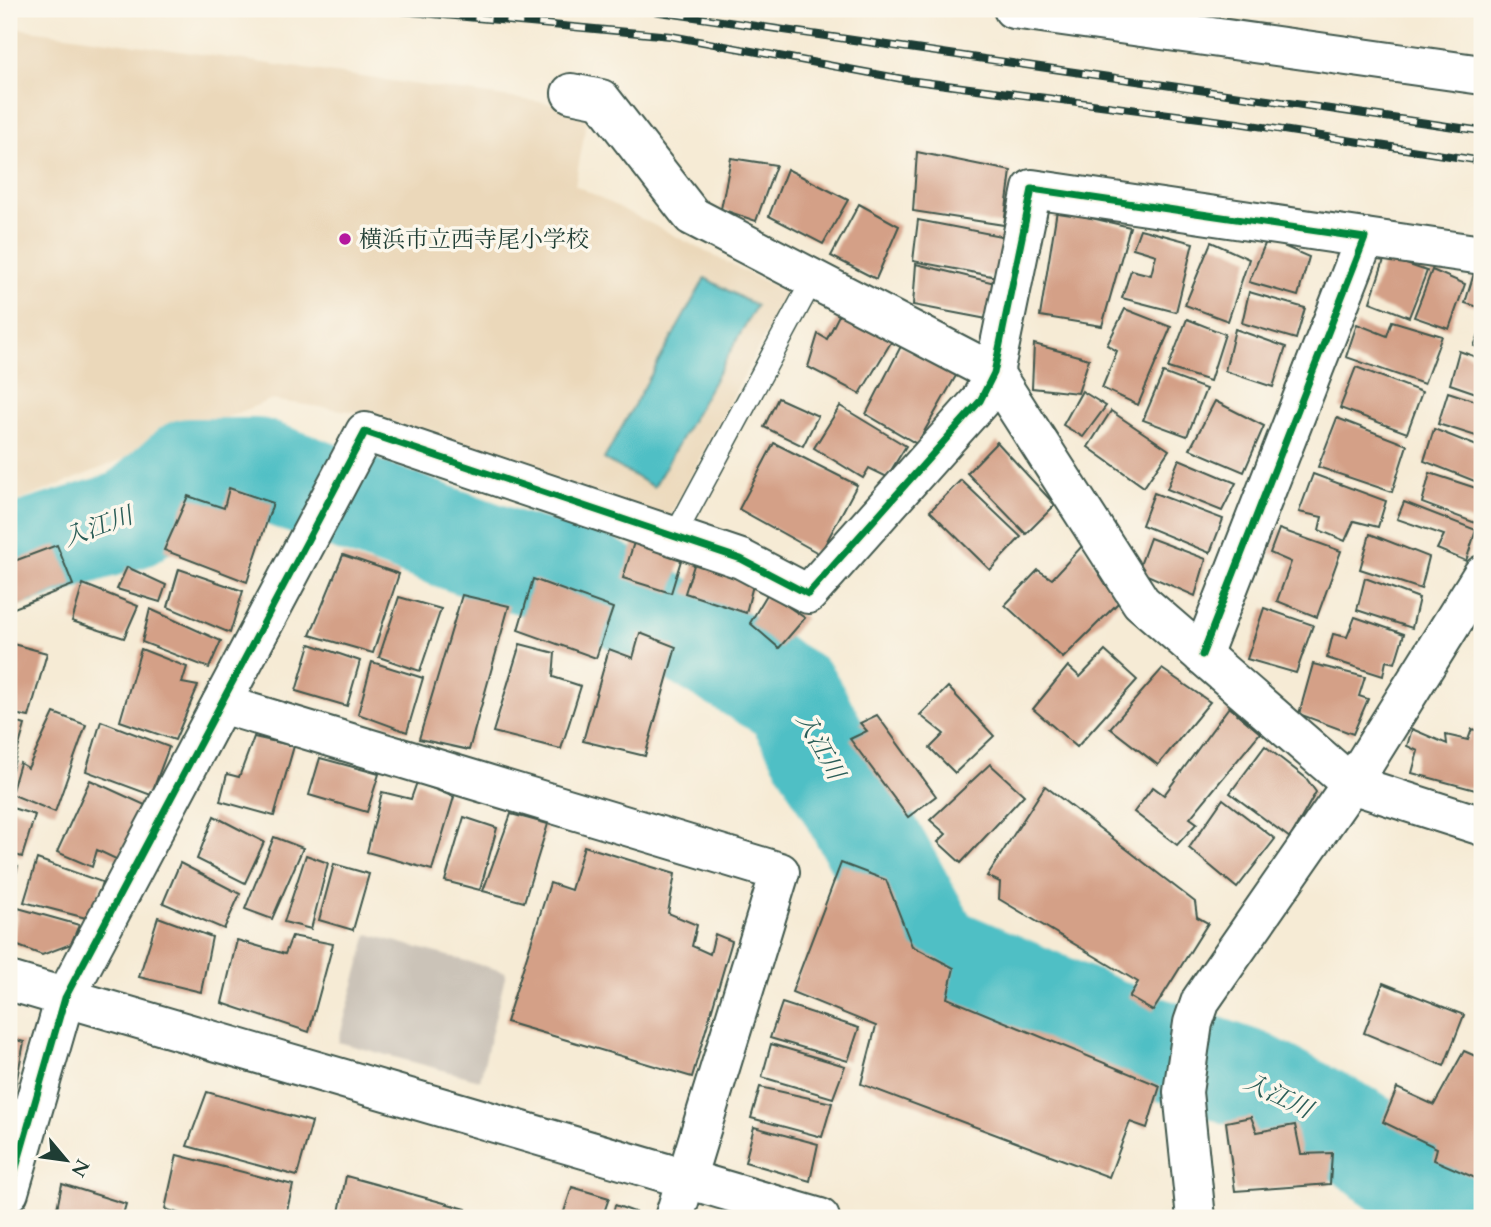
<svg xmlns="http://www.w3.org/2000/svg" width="1491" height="1227" viewBox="0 0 1491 1227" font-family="Cardo,'Noto Serif JP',serif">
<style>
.built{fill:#ebd8ba}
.industrial{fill:#cbc3b8}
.water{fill:#50bfc5;stroke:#387e7c;stroke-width:2}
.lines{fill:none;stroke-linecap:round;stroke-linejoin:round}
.river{stroke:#50bfc5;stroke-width:100}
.building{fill:#d4a087}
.lane-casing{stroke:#3f574c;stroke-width:24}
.street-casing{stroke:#3f574c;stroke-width:42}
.secondary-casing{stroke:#3f574c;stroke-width:42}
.lane{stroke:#fff;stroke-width:21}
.street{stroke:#fff;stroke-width:38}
.secondary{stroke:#fff;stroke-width:38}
.rail-casing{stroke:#1f3d34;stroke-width:8}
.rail{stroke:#fbf7ec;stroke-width:5;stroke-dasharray:16;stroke-linecap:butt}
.cycleway-casing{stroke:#fbf7ec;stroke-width:11}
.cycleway{stroke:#00873e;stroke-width:7}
.poi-dot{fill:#b5179e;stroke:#fbf7ec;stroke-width:2.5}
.labels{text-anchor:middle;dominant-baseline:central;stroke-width:7;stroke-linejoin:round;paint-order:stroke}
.poi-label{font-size:23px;fill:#1f3d34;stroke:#fbf7ec;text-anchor:start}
.water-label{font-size:24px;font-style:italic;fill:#2b5e58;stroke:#fbf7ec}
</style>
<rect width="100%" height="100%" fill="#fbf7ec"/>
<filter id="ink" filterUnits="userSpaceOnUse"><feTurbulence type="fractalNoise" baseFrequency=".0143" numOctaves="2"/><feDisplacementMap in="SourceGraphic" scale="14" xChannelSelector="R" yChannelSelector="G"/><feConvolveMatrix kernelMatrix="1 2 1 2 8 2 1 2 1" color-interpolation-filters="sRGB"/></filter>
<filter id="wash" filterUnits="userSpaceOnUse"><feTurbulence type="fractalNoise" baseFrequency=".00686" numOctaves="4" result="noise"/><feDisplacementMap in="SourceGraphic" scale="28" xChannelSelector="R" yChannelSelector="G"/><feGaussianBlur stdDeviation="1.57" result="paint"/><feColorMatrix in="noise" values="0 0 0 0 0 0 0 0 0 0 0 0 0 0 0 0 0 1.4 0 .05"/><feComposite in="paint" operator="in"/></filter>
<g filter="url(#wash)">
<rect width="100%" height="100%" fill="#f6ebd5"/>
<path class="built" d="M9,27l580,82 -14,76 212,108 -119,228 -297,-107 -101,-14 -261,105z"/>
<path class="industrial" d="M368,934l138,38 -26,108 -142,-38z"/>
<path class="water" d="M705,278l51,28 -102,181 -50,-28z"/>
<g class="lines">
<path class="river" d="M9,557l123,-38 58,-51h66l250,91 88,25 111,61 87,52 142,256 205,89 111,38 105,55 105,83"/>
</g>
<g id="blocks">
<g class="building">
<path d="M917,152l94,19 -7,54 -91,-14z"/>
<path d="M731,158l45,7 -20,56 -35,-12z"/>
<path d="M787,169l61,31 -25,44 -54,-28z"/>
<path d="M859,204l40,22 -23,53 -45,-23z"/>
<path d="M1057,210l73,17 -28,99 -62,-10z"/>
<path d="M918,220l88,17 -9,40 -84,-16z"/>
<path d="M1140,229l53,14 -17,69 -54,-14 9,-28 20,5 5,-20 -23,-7z"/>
<path d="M1267,239l42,18 -11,39 -49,-14z"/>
<path d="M1211,242l38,17 -21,62 -43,-16z"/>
<path d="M1385,257l42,14 -18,46 -39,-15z"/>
<path d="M916,264l79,19 -8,36 -74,-14z"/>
<path d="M1432,270l33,14 -16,45 -35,-12z"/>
<path d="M1475,270l7,2v36l-17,-5z"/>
<path d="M1249,292l56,16 -9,31 -54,-16z"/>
<path d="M1125,309l46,18 -33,78 -36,-17 15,-37 -10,-6z"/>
<path d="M840,313l53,26 -33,55 -52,-27 10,-33 9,5z"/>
<path d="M1187,319l38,15 -15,47 -42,-13z"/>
<path d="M1392,321l50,15 -18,48 -78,-27 11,-33 30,12z"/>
<path d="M1482,327v22l-8,-3z"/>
<path d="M1235,329l51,18 -13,40 -48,-16z"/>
<path d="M1034,344l55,15 -11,34 -46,-5z"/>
<path d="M901,346l56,28 -40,70 -51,-30z"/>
<path d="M1459,351l23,8v36l-32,-11z"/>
<path d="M1356,367l66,25 -15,41 -67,-25z"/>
<path d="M1163,373l43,16 -19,47 -44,-16z"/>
<path d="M1082,391l24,15 -23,31 -20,-12z"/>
<path d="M1448,392l34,11v35l-44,-14z"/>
<path d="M778,398l40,18 -15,30 -39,-19z"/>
<path d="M1215,401l49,25 -20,46 -54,-23z"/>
<path d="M840,406l66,40 -19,31 -18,-9 -6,10 -49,-30z"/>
<path d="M1111,411l58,39 -25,37 -56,-40z"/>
<path d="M1337,418l70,27 -15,47 -74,-25z"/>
<path d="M1434,429l48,19v36l-58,-23z"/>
<path d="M997,442l58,63 -29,29 -59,-61z"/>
<path d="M774,443l83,42 -37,69 -81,-45z"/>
<path d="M1179,459l57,24 -14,28 -55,-22z"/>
<path d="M1430,473l52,17v22l-4,12 -56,-21z"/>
<path d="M1313,474l73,27 -8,26 -24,-6 -9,20 -26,-11 3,-13 -23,-5z"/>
<path d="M961,480l60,57 -31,33 -60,-59z"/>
<path d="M229,488l44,15 -26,79 -83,-32 24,-54 36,12z"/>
<path d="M1154,493l69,26 -13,34 -68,-28z"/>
<path d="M1404,502l72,28 -10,31 -29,-12 7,-14 -47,-16z"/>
<path d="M1279,529l62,22 -24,66 -40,-16 14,-39 -21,-9z"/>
<path d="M1370,534l59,23 -8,32 -61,-20z"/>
<path d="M1150,538l56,21 -11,37 -57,-25z"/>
<path d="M635,539l47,18 -11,36 -48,-15z"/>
<path d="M57,545l16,40 -64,25v-47z"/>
<path d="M1082,546l37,56 -56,56 -58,-53 33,-35 14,9z"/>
<path d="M343,555l56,19 -26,79 -63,-18z"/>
<path d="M695,562l58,23 -7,28 -61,-20z"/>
<path d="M127,567l39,18 -6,17 -43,-13z"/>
<path d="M179,569l64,22 -13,42 -62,-26z"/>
<path d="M1365,578l54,20 -7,30 -55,-18z"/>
<path d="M533,579l80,29 -17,50 -78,-28z"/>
<path d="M83,584l55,22 -14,32 -52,-17z"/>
<path d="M768,593l37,25 -26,30 -29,-25z"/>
<path d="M462,595l47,11 -40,144 -50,-11z"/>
<path d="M399,597l42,12 -21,62 -41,-14z"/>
<path d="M1264,608l49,17 -17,48 -49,-14z"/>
<path d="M150,609l71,32 -12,27 -67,-26z"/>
<path d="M1355,617l49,17 -9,29 -9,-2 -3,15 -56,-18 6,-24 14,3z"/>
<path d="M640,633l36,14 -31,109 -62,-15 26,-92 24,9z"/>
<path d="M9,643l38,10 -18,64 -20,-4z"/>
<path d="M310,644l50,17 -13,45 -51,-15z"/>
<path d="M520,644l35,9 -2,24 28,9 -20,63 -68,-17z"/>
<path d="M141,649l46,18 -5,16 16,3 -23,54 -55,-19z"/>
<path d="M1105,651l32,29 -60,67 -44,-38 35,-43 12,11z"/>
<path d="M372,662l51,16 -16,54 -49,-18z"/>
<path d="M1313,664l52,13 -6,19 9,3 -15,35 -54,-20z"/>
<path d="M1162,669l48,33 -52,63 -48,-37z"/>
<path d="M948,687l46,49 -39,37 -25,-25 14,-14 -24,-19z"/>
<path d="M1229,707l31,26 -70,85 7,5 -20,22 -43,-33 19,-25 11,8z"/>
<path d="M54,713l32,12 -31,87 -44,-18 9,-31 8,5z"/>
<path d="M877,715l59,81 -28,21 -58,-78 17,-8 -7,-8z"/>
<path d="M9,720l16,5 -16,55z"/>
<path d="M101,721l68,26 -18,48 -65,-24z"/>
<path d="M1412,729l35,15 -1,-9 22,5 4,-11 10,3v46l-3,13 -67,-18 6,-22 -11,-5z"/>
<path d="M254,737l40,9 -20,70 -54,-15 7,-27 12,3z"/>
<path d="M1265,746l41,32 10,14 -26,46 -60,-45z"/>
<path d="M320,758l59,16 -12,38 -58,-17z"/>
<path d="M990,764l34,31 -63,68 -23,-21 8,-8 -16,-14z"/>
<path d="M90,780l55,25 -27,55 -21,-10 -5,17 -35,-15z"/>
<path d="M417,782l37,15 -22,73 -65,-18 15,-60 29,7z"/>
<path d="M1045,786l150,116 2,15 11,6 -55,88 -24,-14 9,-15 -139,-83 1,-17 -13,-6z"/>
<path d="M1223,799l52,40 -38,49 -48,-40z"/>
<path d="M9,807l26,8 -13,42 -13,-4z"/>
<path d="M511,814l37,10 -24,78 -41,-11z"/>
<path d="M214,816l50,26 -19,41 -48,-24z"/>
<path d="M464,817l33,11 -17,62 -35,-9z"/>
<path d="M274,837l29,11 -31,71 -27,-10z"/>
<path d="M584,846l91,28 -7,39 29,12 -5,21 18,8 5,-20 17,7 -40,136 -186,-55 44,-139 21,7z"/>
<path d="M306,855l22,8 -17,66 -27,-7z"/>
<path d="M37,859l65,23 -12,37 -66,-17z"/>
<path d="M9,863l9,3 -8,31 -1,-1z"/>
<path d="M180,863l60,31 -16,35 -61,-26z"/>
<path d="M841,863l45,17 26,66 42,22 -7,30 213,88 -13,42 -17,-6 -21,55 -248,-93 15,-58 -84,-34z"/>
<path d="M334,864l35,10 -16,56 -34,-10z"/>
<path d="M18,908l61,17 -8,19 -29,11 -29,-11z"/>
<path d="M158,917l54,20 -11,55 -62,-15z"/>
<path d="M292,936l41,8 -24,88 -87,-29 15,-63 48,14z"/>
<path d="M1383,983l81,32 -20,51 -80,-33z"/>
<path d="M782,1003l77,25 -11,33 -78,-23z"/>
<path d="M9,1038l15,4 -14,73 -1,-1z"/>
<path d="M771,1044l74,22 -12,32 -71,-21z"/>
<path d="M1464,1051l18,8v122l-48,-21 3,-12 -54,-26 14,-34 37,17z"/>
<path d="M760,1087l72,16 -10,34 -71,-19z"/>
<path d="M207,1092l105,30 -15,54 -110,-30z"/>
<path d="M1251,1117l6,15 38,-7 6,29 31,-1 -2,31 -95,7 -9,-69z"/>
<path d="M754,1127l64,17 -8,37 -65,-19z"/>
<path d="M177,1155l116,30 -8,33h-62l-8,-2v2h-22l-28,-9z"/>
<path d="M346,1176l120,33 -3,9h-125z"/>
<path d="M62,1184l64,20 -4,14h-67z"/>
<path d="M572,1187l37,11 -7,20h-40z"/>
<path d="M615,1205l36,13h-39z"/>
</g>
</g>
</g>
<g filter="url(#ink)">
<use href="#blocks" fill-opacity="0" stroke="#3f574c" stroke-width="2"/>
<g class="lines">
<defs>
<path id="lane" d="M674,537l139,-258"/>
<g id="street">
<path d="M1013,9l469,66"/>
<path d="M571,93l30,6 91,117 302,157 147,229 210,182 131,42"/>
<path d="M1365,238l117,17"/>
<path d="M221,704l559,168 -106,346"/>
<path d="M9,1192l56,-194 300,-566 376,127 67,35 172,-193 14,-28 38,-184 333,49 -163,417"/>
<path d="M1196,1218l-13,-126 10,-69 8,-23 155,-223 126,-202"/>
</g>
<path id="secondary" d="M9,981l811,237"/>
</defs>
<use href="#lane" class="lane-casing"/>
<use href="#street" class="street-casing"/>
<use href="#secondary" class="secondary-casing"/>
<use href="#lane" class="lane"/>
<use href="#street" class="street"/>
<use href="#secondary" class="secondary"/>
<defs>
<g id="rail">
<path d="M379,9l292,27 237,44 330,43 244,38"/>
<path d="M639,9l843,122"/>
</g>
</defs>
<use href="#rail" class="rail-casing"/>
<use href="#rail" class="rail"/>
<defs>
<path id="cycleway" d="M9,1192l56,-194 300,-566 376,127 67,35 172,-193 14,-28 38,-184 333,49 -163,417"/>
</defs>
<use href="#cycleway" class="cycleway-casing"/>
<use href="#cycleway" class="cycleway"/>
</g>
</g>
<circle class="poi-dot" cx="345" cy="239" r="7"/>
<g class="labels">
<g class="poi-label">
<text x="359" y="239">横浜市立西寺尾小学校</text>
</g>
<g class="water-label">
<text transform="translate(98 527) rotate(-20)">入江川</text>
<text transform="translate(820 746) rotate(61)">入江川</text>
<text transform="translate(1278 1096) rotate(26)">入江川</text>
</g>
</g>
<rect width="1491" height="1227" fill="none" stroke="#fbf7ec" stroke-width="35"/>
<g transform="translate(66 1160) rotate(119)" stroke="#fbf7ec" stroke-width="5" paint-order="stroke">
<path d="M0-5L12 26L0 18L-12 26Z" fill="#1f3d34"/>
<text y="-10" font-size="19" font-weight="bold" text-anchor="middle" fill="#1f3d34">N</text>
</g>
</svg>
